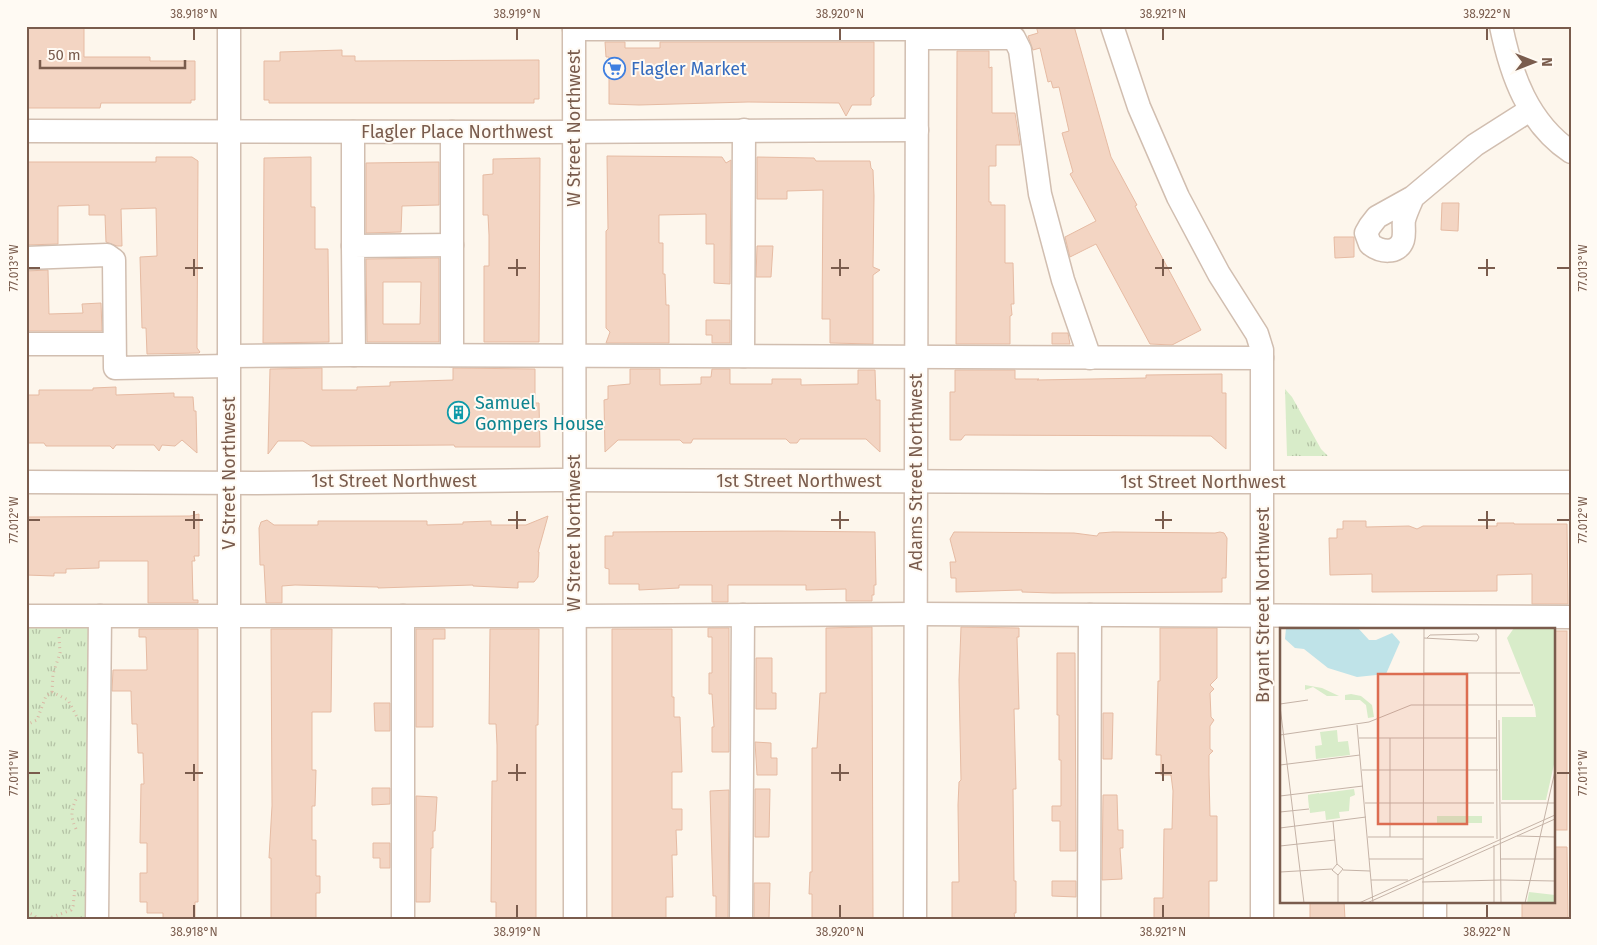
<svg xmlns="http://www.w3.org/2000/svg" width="1597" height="945" viewBox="0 0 1597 945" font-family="'Fira Sans',sans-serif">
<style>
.park{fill:url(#park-tufts)}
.building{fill:#f3d5c3;stroke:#e6bba3;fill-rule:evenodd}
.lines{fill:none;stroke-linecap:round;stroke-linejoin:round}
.minor-casing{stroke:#d1beb0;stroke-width:25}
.path{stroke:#d9b8a5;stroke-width:3;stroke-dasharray:1 4;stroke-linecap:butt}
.minor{stroke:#fff;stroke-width:22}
.ticks{fill:none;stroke:#7a5c4d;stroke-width:2}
.labels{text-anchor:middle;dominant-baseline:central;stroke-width:4;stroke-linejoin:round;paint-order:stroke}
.shop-label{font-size:18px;fill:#366cbe;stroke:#fffaf3;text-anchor:start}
.street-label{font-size:18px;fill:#7a5c4d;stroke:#fffaf3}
.culture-label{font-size:18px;fill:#0d838f;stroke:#fffaf3;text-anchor:start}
.inset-road{fill:none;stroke:#c5b3a7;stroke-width:1}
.view{fill:#dc6d51;fill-opacity:0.15;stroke:#dc6d51;stroke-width:2.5}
.inset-edge{fill:none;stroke:#7a5c4d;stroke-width:2.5}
.neatline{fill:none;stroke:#7a5c4d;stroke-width:2}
.ticks-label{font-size:12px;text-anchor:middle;fill:#7a5c4d}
</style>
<defs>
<pattern id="park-tufts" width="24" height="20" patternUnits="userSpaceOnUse" patternTransform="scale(1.25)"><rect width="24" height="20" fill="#d8ecc9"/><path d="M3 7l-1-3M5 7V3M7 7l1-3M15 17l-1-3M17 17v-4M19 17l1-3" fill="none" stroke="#b4c2a5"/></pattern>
</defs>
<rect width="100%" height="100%" fill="#fdf6ec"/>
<g class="park">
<path d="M1285,389l7,8 29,52 7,7h-41z"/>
<path d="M26,627l67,1 -3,291h-64z"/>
</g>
<g class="building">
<path d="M26,26h58v31h66v4h45v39h-4v3h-90l-1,5h-74z"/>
<path d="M1036,26h38l37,131 26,48 -2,1 14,27 52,97 -29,15 -22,-1 -54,-100 -26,13 -5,-20 31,-16 -26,-47 3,-2 -11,-39 7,-2 -10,-44 -6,1 -2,-7 -3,1 -8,-34 -7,2 -5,-14 10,-3z"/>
<path d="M605,42h20v6h35v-6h214v54l-3,2v7h-19l-6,11 -7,-13 -91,-1 -109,3 -30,-1v-47h-3z"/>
<path d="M342,50v6h13v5l184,-1v39h-5v4h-265v-3h-5v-39h16v-9z"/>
<path d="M957,51h32v17l3,-1v46h23l5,32h-24v21h-7v36h2v3h14v58h8l1,41h-3l1,11 -2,1v28h-54z"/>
<path d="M607,156l115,1 4,6 5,-3 -1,124 -16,-1v-39h-8v-30l-47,1v28h4v31h2l1,31h3v38h-63l4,-11 -4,-4v-97l2,-2z"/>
<path d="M156,157h36l6,4 -1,187 3,4 -1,1 -52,1 -1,-26h-4l-2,-71 17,-1 -1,-48 -35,1 1,37h-5l-11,-4 -1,-27h-16v-10l-31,1v38l-32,1v-83h130z"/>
<path d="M311,157v50h4v42h13l1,93 -66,1 1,-185z"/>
<path d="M757,157l57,1 2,3h54l1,7 2,2 1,26 -1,71 7,3 -7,5v69l-43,-1v-24h-8l1,-129 -36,1v8h-30z"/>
<path d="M540,158l-1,184h-55v-76h5v-31l-1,-20h-5v-40l10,-1v-15z"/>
<path d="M439,162v43l-37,1 -1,26 -35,1v-70z"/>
<path d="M1442,203h17l-1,28 -17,-1z"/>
<path d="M1334,237h20v20l-19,1z"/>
<path d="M757,246h16l-2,31h-15z"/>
<path d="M439,258v84h-72l-1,-83zM383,282h38l-1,42h-37z"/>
<path d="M48,270l1,44 34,-1 -1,-9 19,-1 1,28h-76v-60z"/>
<path d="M706,320h24v23h-18v-8h-6z"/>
<path d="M1052,333h16l2,11h-18z"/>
<path d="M322,368v22h35v-3l33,-1v-4l63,-2v-12l82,1v34h4l1,44h-85l-1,-2 -143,1 -8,-5h-25l-10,13 2,-85z"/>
<path d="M630,369h30v16l41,-1v-7h10l1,-8h18v15h42v-5h29v6l57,-1v-14h17l1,30h4v52l-14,-13h-66l-3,4h-7l-4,-4h-93l-2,4h-8l-3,-3h-62l-13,12 -1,-52 4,-1v-13l22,-2z"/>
<path d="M955,370h60v9h24l-2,1 109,-2v-3l76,-1v19h4v56l-15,-13 -246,-1 -4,5h-11v-48h5z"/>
<path d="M116,387v8l58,-2v4h19l1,14h2l1,42 -15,-13 -7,6 -13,-1 -3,6 -5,-6h-38l-3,4 -3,-3h-64l-2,-3h-18l1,-48h12v-5h54v-2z"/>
<path d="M199,514v42h-5l1,5h-3l1,39h5v3h-50v-42h-49v7l-33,1v4h-12v3l-28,-1v-58l164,-1z"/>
<path d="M548,516l-10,36h1l-1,25 -4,5h-16v6l-45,-2v-1l-95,3v-1l-83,-2 -13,1v17h-16l-2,-38h-4l-1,-37 2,-6 6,-2 7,5h44v-4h109v4l36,-1v-2l28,-1v4h35z"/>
<path d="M1343,521h23v6l43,-1 8,3 6,-3h74v-3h17v1h53l1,80h-36v-30l-35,1v16l-125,1v-18l-42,1 -1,-37h8v-9h6z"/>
<path d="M777,531l98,1 1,53h-2v10h-2v6h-26v-12l-40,1v-5h-78v17h-16v-17h-33v3l-40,2v-6h-30v-15l-4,-1v-32h8v-4z"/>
<path d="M954,532l120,1 23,3 2,-3 14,-1 102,1 5,-1 4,1 3,5 -1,40h-4v14l-169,1 -31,-1v-2l-66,2v-14h-5l-1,-16h6l-6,-23z"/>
<path d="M872,627l1,292h-61v-25h-3l1,-22h2v-124h5l3,-55h6v-65z"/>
<path d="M961,627l58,1v9h-2l2,72h-5l2,80h-3l1,92h2v32h-2l1,6h-63v-37h7l-1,-77 1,-23 2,-2 -2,-100z"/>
<path d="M708,628h21v124h-17v-25h2l-2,-33h-3v-21h3v-36h-4z"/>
<path d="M1160,628h57v50l-7,7 4,4 -4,4 1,24 3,3 -4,6v23l3,2 -4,4v20l1,41h7v65h-8v38h-55v-21h9l1,-69h8l1,-38 -2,-16h-10v-20h-5l2,-74h2z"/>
<path d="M139,629h59v273h-3v17h-32v-6h-16v-11h-7v-29h7v-30h-7l1,-59h3l-1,-31h-5l-1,-29h-5l-1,-33h-19l1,-21h34l-1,-33h-7z"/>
<path d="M271,629h61l-1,83h-19v58h4l-1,36h-3v34h4v36h4v17h-4v26h-45v-61h-2l3,-52z"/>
<path d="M416,629h29v10h-12v88h-17z"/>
<path d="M490,629h49l-1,96h-2v194h-40v-17h-5l1,-121h5v-36l-1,-21h-7z"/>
<path d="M612,629h60v68h2v20h6l2,55h-10v37h10v21h-6l1,25h-5l1,42h-7v22h-54z"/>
<rect x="1553" y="631" width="14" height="199"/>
<path d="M1057,653h18l1,198h-16v-30h-8v-15h9v-46h-2v-45h-2z"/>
<path d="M756,658h16v35h4v16h-20z"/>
<path d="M374,703h16v28h-15z"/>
<path d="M1103,713h10l-1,46h-9z"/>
<path d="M755,742l16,1v15h6v17h-20z"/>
<path d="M372,788h18v16l-18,1z"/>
<path d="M755,789h15l-1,48h-14z"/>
<path d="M729,790l-1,129h-12v-23h-3l-3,-105z"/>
<path d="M1103,795h14l1,35h5v18h-3l2,31 -20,1z"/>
<path d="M416,796l21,1 -2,34h-2v17h-2l-1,54h-14z"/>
<path d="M373,843h17v25h-10v-10h-7z"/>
<path d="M1553,847h14l1,72h-46v-18h31z"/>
<path d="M1052,881h24v16l-24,-1z"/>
<path d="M754,883h16l-1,36h-15z"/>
<path d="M1310,901h34l1,18h-35z"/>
</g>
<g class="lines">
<defs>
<g id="minor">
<path d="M229,26v893"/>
<path d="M574,26l1,893"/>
<path d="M1112,26l27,81 39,90 41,77 38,60 5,16v569"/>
<path d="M1501,26c10,49 27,97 70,126"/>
<path d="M574,29h343"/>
<path d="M917,38h97l6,12 20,144 23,86 27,78"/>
<path d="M26,131l521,1 370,-2"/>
<path d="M353,132v114"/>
<path d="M1413,197c-3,7 -7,15 -9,23 -1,6 1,13 -1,20 -5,15 -23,12 -33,4l-4,-11 4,-7 7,-9 36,-20 62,-52 55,-35"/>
<path d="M26,258l81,-3 7,5 1,108 114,-2"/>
<path d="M26,344h88"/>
<path d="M354,355l-1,-109 99,-1"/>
<path d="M452,355v-223"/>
<path d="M229,356l125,-1 908,3"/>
<path d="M743,356l1,-226"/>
<path d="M26,482l231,1 300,-3 492,2h522"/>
<path d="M26,616h548l342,-2 655,3"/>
<path d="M1435,901v18"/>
<path d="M97,919l3,-303"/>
<path d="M403,919v-303"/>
<path d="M741,919l2,-304"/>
<path d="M915,919l2,-893"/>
<path d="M1089,919l1,-304"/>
</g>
</defs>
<use href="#minor" class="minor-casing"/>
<g class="path">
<path d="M52,692l16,8 9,17"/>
<path d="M26,725l11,-5 9,-24 6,-4 1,-18 7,-21 -1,-17"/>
<path d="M76,829c-6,-13 -5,-19 1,-32"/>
<path d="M26,912l8,3 4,4"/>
<path d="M47,919l24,-9 2,-4 2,-18"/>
</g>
<use href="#minor" class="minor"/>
</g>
<path class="ticks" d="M194,28v12M517,28v12M840,28v12M1163,28v12M1487,28v12M194,259v17M517,259v17M840,259v17M1163,259v17M1487,259v17M28,268h12M185,268h18M508,268h18M831,268h18M1155,268h17M1478,268h17M1557,268h13M194,511v18M517,511v18M840,511v18M1163,511v18M1487,511v18M28,520h12M185,520h18M508,520h18M831,520h18M1155,520h17M1478,520h17M1557,520h13M194,764v17M517,764v17M840,764v17M1163,764v17M28,773h12M185,773h18M508,773h18M831,773h18M1155,773h17M1557,773h13M194,905v13M517,905v13M840,905v13M1163,905v13M1487,905v13"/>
<defs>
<symbol id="supermarket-ring" viewBox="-11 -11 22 22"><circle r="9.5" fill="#fffaf3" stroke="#3f7fe0" stroke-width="1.5"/><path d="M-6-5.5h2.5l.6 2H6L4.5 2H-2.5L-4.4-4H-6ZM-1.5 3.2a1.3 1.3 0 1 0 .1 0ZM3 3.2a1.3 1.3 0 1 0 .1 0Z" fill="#3f7fe0"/></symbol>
<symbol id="building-ring" viewBox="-11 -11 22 22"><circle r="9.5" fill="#fffaf3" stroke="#0f9aa8" stroke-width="1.5"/><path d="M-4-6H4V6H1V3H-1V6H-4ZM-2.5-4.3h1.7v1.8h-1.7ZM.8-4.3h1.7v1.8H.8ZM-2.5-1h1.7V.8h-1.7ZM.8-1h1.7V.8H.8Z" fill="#0f9aa8"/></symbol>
</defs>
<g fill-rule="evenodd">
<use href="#supermarket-ring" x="602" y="56" width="25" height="25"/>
<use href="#building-ring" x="446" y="400" width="25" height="25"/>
</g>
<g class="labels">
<g class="shop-label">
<text x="631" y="69">Flagler Market</text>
</g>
<g class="street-label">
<text transform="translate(574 128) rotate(-90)">W Street Northwest</text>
<text x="457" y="132">Flagler Place Northwest</text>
<text transform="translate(916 472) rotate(-90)">Adams Street Northwest</text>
<text transform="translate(229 473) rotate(-90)">V Street Northwest</text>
<text x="394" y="481">1st Street Northwest</text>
<text x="799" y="481">1st Street Northwest</text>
<text x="1203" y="482">1st Street Northwest</text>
<text transform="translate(574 533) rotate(-90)">W Street Northwest</text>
<text transform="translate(1263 605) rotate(-90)">Bryant Street Northwest</text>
</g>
<g class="culture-label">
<text x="475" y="403">Samuel<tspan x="475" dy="21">Gompers House</tspan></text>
</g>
</g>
<g transform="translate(1280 628)">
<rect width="275" height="275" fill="#fdf6ec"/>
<path d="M25,57l17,3 17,8h-12l-14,-9 -8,3zM71,66l10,2 11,9 2,12 -6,1 -2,-13 -6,-5h-15v-5z" fill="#d8ecc9"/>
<path d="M234,0h41v132l-9,40h-44v-83h34l-1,-9 -28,-70z" fill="#d8ecc9"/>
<path d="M57,102l1,12 10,-1 2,14 -34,4 -1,-13 7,-1 -2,-13zM74,161l1,6 -5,2 -1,14 -10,1 1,6 -14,2 -1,-9 -15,2 -2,-18zM157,188h45v7h-45zM249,264l26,3v8h-28z" fill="#d8ecc9"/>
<path d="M39,165l1,14 -11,1 -1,-13z" fill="#d8ecc9"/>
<path d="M6,0h72l11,12h7l16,-7 8,9 -14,32 -29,3 -29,-9 -24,-19 -9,-1 -10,-9z" fill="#bfe3e8"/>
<path class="inset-road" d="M216,0l1,211M144,10l53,3 2,-4M147,10l3,-3 47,-1 2,3M144,45h96M0,76l28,-4M0,78l24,197M219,92l2,183M77,97l16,178M0,107l89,-13 42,-17h122M79,110h138M110,110v99M0,137l80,-10M82,142h136M0,168l83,-10M85,175h129M221,175h54M0,184l29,-3M53,193l4,43M0,200l86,-11M237,208l38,1M88,209h126M0,218l55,-6M89,231h54M221,231h54M57,236l-5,6 6,5M57,236l6,5 -5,6M63,242l27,1M0,244l52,-3M58,247v28M91,252h37M221,252l54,1M142,254l79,-2M79,275l196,-88M87,275l188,-84M143,275l1,-275M214,275v-58M245,275l30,-132"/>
<path class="view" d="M98,46h89v150h-89z"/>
<rect width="275" height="275" class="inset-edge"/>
</g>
<rect width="1597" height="945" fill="none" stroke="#fffaf3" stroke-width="55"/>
<g transform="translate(1534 62) rotate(90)" stroke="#fffaf3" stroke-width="4" paint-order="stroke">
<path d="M0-4L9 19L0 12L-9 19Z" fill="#7a5c4d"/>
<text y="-8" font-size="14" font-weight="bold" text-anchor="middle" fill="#7a5c4d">N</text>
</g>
<path d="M40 60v8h145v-8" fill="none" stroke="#7a5c4d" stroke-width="2.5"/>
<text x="48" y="60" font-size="15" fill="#7a5c4d" stroke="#fffaf3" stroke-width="4" paint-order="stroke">50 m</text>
<rect x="28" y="28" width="1542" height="890" class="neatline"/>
<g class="ticks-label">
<text x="194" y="18">38.918°N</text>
<text x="517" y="18">38.919°N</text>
<text x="840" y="18">38.920°N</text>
<text x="1163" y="18">38.921°N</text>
<text x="1487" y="18">38.922°N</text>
<text transform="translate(1583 268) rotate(-90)" y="4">77.013°W</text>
<text transform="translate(14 268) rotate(-90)" y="4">77.013°W</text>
<text transform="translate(1583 520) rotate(-90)" y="4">77.012°W</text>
<text transform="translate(14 520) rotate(-90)" y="4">77.012°W</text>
<text transform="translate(1583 773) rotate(-90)" y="4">77.011°W</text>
<text transform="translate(14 773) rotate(-90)" y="4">77.011°W</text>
<text x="194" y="936">38.918°N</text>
<text x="517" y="936">38.919°N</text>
<text x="840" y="936">38.920°N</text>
<text x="1163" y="936">38.921°N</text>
<text x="1487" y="936">38.922°N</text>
</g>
</svg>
